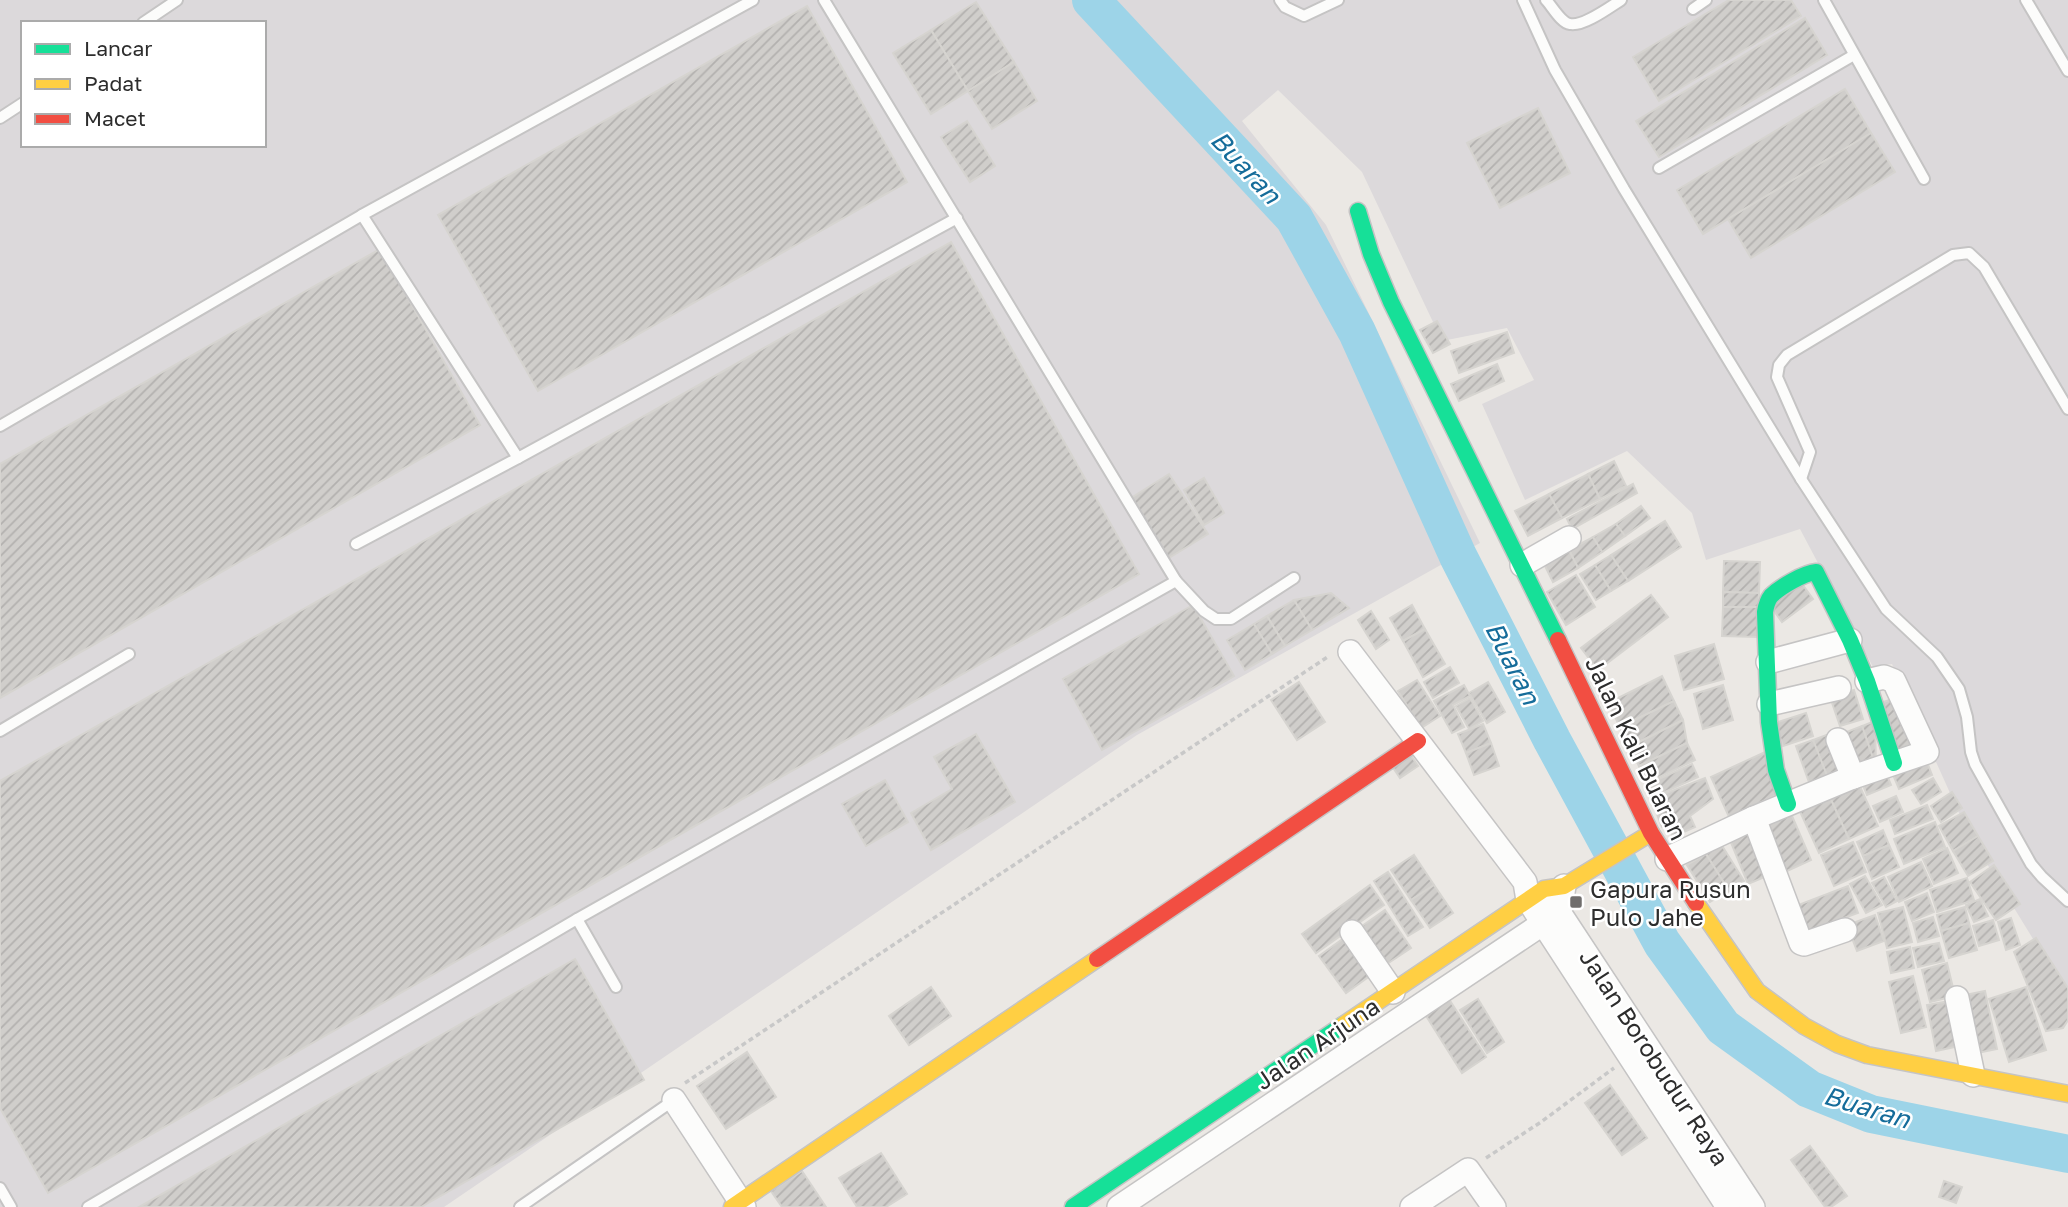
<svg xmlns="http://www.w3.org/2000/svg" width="2068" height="1207" viewBox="0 0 2068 1207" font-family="'Golos Text',sans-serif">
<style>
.industrial{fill:#dcd9db;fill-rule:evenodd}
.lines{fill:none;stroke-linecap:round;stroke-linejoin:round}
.river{stroke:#9dd4e8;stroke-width:38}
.building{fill:url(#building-hatch);stroke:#d6d4d0;stroke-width:2}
.lane-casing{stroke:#c5c4c4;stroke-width:14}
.street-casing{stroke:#c5c4c4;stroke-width:26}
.fast-casing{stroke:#c5c4c4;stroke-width:19}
.slow-casing{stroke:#c5c4c4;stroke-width:19}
.jam-casing{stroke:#c5c4c4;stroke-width:19}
.path{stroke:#c8c8c8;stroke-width:3.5;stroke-dasharray:5 3.5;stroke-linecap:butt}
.lane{stroke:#fcfcfb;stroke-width:10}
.street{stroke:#fcfcfb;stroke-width:23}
.fast{stroke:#16e098;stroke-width:16}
.slow{stroke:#ffcf43;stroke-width:16}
.jam{stroke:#f24e42;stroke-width:16}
.poi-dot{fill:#706e6d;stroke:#fff;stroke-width:2.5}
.labels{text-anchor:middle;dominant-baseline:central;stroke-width:5;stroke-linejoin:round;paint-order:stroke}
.street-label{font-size:24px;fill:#2d2d2d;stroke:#fff}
.poi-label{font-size:24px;fill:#2d2d2d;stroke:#fff;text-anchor:start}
.water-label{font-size:26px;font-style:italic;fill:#156c9a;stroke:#fff}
</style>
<defs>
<pattern id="building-hatch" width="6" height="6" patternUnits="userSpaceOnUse" patternTransform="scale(1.75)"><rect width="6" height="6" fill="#d0cecb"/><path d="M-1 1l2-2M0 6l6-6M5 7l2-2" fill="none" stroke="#b3b1af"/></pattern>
</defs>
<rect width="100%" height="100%" fill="#ebe8e4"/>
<path class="industrial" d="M0,0h2068v996l-100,-163 -76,-169 -19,3 -73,-138 -94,31 -14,-47 -65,-62 -102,49 -43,-96 52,-24 -27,-52 -65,13 -80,-169 -84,-82 -36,31 84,104 154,318 -343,192 -693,472h-444zM23,23h241v122h-241z"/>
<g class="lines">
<path class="river" d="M1091,0l203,218 63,114 101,224 94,184 110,203 61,84 86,62 62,25 197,40"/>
</g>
<g class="building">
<path d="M1729,0h62l10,16 -142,85 -26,-44z"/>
<path d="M976,2l38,60 -46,29 -37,-61z"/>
<path d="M807,6l100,176 -369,209 -100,-176z"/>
<path d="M1805,18l22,37 -168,102 -23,-36z"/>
<path d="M931,30l37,61 -37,23 -38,-61z"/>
<path d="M1014,62l23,39 -45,28 -24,-38z"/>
<path d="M1845,89l26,44 -168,101 -26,-44z"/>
<path d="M1538,108l32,65 -70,35 -33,-65z"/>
<path d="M967,121l28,45 -25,16 -29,-45z"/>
<path d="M1871,133l24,39 -144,86 -23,-39z"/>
<path d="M951,242l188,332 -1091,619 -48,-85v-327z"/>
<path d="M380,249l100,176 -480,273v-234z"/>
<path d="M1437,321l13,23 -17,9 -13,-23z"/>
<path d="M1507,332l7,21 -55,20 -8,-22z"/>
<path d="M1497,364l7,17 -45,20 -8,-17z"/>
<path d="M1614,461l12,25 -26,13 -12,-25z"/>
<path d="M1169,474l39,60 -39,24 -38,-60z"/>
<path d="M1588,474l12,25 -38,19 -13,-24z"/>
<path d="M1204,478l20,35 -20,12 -20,-35z"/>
<path d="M1633,484l4,9 -65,36 -5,-10z"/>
<path d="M1549,494l13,24 -34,18 -13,-25z"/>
<path d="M1641,506l9,12 -25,18 -9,-12z"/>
<path d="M1665,521l16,26 -53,34 -17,-26z"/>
<path d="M1616,524l9,12 -23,16 -9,-15z"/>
<path d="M1593,537l9,15 -24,16 -9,-18z"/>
<path d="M1569,550l9,18 -25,14 -9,-18z"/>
<path d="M1611,555l17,26 -17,10 -16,-26z"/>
<path d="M1724,561l36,1 -1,31 -36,-1z"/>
<path d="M1595,565l16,26 -15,9 -16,-26z"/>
<path d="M1576,575l19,32 -29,18 -19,-33z"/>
<path d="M1800,581l13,18 -31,23 -13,-18z"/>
<path d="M1723,592l36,1v14h-36z"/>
<path d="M1331,593l18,15 -37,22 -18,-30z"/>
<path d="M1651,595l17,22 -70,53 -17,-22z"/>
<path d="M1294,600l18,30 -27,16 -18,-30z"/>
<path d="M1193,605l41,71 -132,74 -39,-71z"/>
<path d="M1412,605l13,24 -22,12 -13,-23z"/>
<path d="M1723,607h36l-1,30 -36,-1z"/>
<path d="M1371,611l18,29 -13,9 -18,-29z"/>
<path d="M1267,616l18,30 -13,8 -18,-30z"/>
<path d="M1254,624l18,30 -27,16 -18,-30z"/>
<path d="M1425,629l20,35 -22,13 -20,-36z"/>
<path d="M1714,644l10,35 -40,11 -9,-34z"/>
<path d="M1450,667l9,16 -26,15 -9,-16z"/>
<path d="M1662,676l12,25 -54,26 -12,-24z"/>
<path d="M1417,680l23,36 -19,12 -23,-37z"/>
<path d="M1299,682l26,40 -28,18 -26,-40z"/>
<path d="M1488,682l17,30 -18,11 -18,-30z"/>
<path d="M1464,685l6,11 -17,9 11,22 -12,6 -18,-32z"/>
<path d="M1723,685l10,35 -30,9 -9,-35z"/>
<path d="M1854,690l9,29 -23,7 -10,-29z"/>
<path d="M1470,698l13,23 -14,8 -13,-23z"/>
<path d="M1896,698l20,51 -19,7 -20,-52z"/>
<path d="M1674,701l9,19 -54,27 -9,-20z"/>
<path d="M1806,713l7,23 -30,10 -8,-23z"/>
<path d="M1683,720l4,23 -48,23 -10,-19z"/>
<path d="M1875,721l1,46 -14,-41z"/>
<path d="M1483,724l8,19 -25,10 -8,-19z"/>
<path d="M1862,726l14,41 -17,6 -15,-40z"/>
<path d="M976,734l39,68 -84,48 -20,-37 41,-24 -18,-32z"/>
<path d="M1829,734l14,38 -15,6 -15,-38z"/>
<path d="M1813,740l15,38 -18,7 -14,-39z"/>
<path d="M1491,743l8,23 -25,9 -8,-22z"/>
<path d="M1687,743l8,17 -48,23 -8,-17z"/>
<path d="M1408,751l10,15 -18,12 -10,-15z"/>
<path d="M1765,752l18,40 -54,25 -18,-40z"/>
<path d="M1925,757l7,18 -33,14 -8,-19z"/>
<path d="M1692,764l6,13 -42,19 -6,-13z"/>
<path d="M1886,773l5,12 -24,10 -5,-12z"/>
<path d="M1705,778l8,21 -23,17 5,11 -22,10 -5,-12 -6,2 -11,-28z"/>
<path d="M1856,778l22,48 -29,13 -22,-48z"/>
<path d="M1933,778l8,14 -20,12 -9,-14z"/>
<path d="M885,780l23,42 -42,24 -24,-42z"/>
<path d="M1827,791l22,48 -30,14 -22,-48z"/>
<path d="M1952,792l10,16 -21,14 -10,-16z"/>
<path d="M1896,796l7,16 -23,10 -7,-16z"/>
<path d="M1927,805l6,14 -38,15 -5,-14z"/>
<path d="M1789,809l22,51 -28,13 -22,-52z"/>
<path d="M1964,812l14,24 -25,15 -14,-25z"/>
<path d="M1935,822l10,25 -41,17 -10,-25z"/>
<path d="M1754,830l18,44 -24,10 -18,-44z"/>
<path d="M1883,830l6,15 -26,11 -6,-14z"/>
<path d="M1978,836l15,25 -25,15 -15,-25z"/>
<path d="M1853,842l13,30 -32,14 -13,-31z"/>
<path d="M1721,844l23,37 -15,10 -23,-37z"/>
<path d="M1889,845l10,22 -27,12 -9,-23z"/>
<path d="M1947,848l11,25 -24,11 -11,-25z"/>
<path d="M1706,854l23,37 -19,11 -23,-37z"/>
<path d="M1414,855l20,30 -23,15 -20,-30z"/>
<path d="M1921,862l11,24 -33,16 -11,-25z"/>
<path d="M1994,865l26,39 -24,16 -26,-38z"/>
<path d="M1388,872l35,55 -15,9 -34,-55z"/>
<path d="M1865,876l17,29 -16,8 -16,-29z"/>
<path d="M1884,877l13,24 -11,6 -14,-24z"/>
<path d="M1967,878l7,22 -37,12 -7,-22z"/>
<path d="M1370,885l14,20 -68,48 -14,-19z"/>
<path d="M1434,885l19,28 -23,15 -19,-28z"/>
<path d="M1848,886l10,27 -55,20 -10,-26z"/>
<path d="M1927,893l7,19 -22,9 -7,-19z"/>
<path d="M1980,899l8,17 -14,6 -8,-17z"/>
<path d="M1903,907l9,35 -25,6 -9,-35z"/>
<path d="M1965,907l4,16 -28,8 -4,-16z"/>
<path d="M1385,910l26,38 -30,20 -26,-37z"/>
<path d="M1875,915l9,26 -27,10 -10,-26z"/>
<path d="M1933,917l6,19 -21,6 -5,-19z"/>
<path d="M2011,918l9,27 -14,5 -8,-28z"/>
<path d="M1993,920l6,20 -20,6 -6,-20z"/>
<path d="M1969,923l8,27 -28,8 -8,-27z"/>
<path d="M1347,936l27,37 -28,20 -27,-37z"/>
<path d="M2036,938l32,50v32l-5,8 -17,3 -32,-79z"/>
<path d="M1939,943l5,18 -26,6 -5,-19z"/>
<path d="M1910,947l4,21 -23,5 -4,-21z"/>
<path d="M575,959l69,121 -223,127h-282z"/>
<path d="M1947,963l8,33 -25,6 -8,-32z"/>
<path d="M1913,976l13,51 -25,6 -12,-51z"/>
<path d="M931,987l20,29 -42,29 -20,-29z"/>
<path d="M2026,987l20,63 -37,12 -20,-63z"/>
<path d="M1985,991l12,58 -25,5 -12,-58z"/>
<path d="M1447,996l39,61 -24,16 -39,-62z"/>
<path d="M1478,999l26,43 -17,11 -27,-43z"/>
<path d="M1955,1000l9,45 -28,6 -9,-46z"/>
<path d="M747,1052l29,45 -50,32 -29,-43z"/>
<path d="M1610,1085l37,53 -25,17 -37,-52z"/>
<path d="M1810,1146l37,50 -16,11h-6l-34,-47z"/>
<path d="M881,1153l26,41 -21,13h-29l-18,-29z"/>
<path d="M802,1171l24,36h-44l-11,-16z"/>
<path d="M1944,1181l18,6 -6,16 -17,-6z"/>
</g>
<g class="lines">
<defs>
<g id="lane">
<path d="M1280,0l5,7 19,9 34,-16"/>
<path d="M1523,0l32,70 69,119 177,290 85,130 51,48 22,32 8,28 4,35 4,12 56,100 11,13 26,24"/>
<path d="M1546,0c6,6 15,23 24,24 13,3 40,-17 51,-24"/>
<path d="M1824,0l100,179"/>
<path d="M2026,0l42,71"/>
<path d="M1693,9l13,-9"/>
<path d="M143,23l34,-23"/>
<path d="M0,118l23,-15"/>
<path d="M1659,168l195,-113"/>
<path d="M362,215l156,243"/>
<path d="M0,426l362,-211 391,-215"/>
<path d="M1801,479l9,-27 -33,-75 2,-12 8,-10 166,-100 16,-2 15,14 84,142"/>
<path d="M356,544l162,-86 439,-240"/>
<path d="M1176,581l28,30 12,8h15l63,-41"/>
<path d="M0,731l129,-77"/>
<path d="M577,919l39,68"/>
<path d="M0,1188l11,19"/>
<path d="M88,1207l489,-288 599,-338 -352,-581"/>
<path d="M520,1207l154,-107"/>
</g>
<g id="street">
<path d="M1522,565l47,-27"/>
<path d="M1350,652l175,230 3,18 200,307"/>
<path d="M1768,662l82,-22"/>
<path d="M1769,704l70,-16"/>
<path d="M1838,740l15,37"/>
<path d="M1754,818l47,125 3,1 41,-14"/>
<path d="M1667,859l87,-41 99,-41 74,-25 -33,-71 -10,-4 -17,4"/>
<path d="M1551,900l202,307"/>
<path d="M1352,932l41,60"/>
<path d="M1957,998l16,77"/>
<path d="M674,1100l70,107"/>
<path d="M1119,1207l441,-295 4,-26"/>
<path d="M1412,1207l56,-37 26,37"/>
</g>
<g id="fast">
<path d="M1358,211l13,43 20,48 167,338"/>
<path d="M1788,804l-12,-34 -7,-48 -4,-110c1,-6 2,-11 6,-16 9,-9 33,-23 45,-24l34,68 17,41 27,82"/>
<path d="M1073,1207l270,-182"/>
</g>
<g id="slow">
<path d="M1696,903l61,88 47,35 33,18 30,11 201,39"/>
<path d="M1343,1025l201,-136 20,-3 87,-53"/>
<path d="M732,1207l365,-248"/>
</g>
<g id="jam">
<path d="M1558,640l93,193 45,70"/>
<path d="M1097,959l321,-218"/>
</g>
</defs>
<use href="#lane" class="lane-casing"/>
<use href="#street" class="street-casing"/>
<use href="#fast" class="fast-casing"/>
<use href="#slow" class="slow-casing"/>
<use href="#jam" class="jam-casing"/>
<g class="path">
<path d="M685,1083l644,-427"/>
<path d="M1486,1158l55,-36 73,-54"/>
</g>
<use href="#lane" class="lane"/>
<use href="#street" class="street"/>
<use href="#fast" class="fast"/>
<use href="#slow" class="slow"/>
<use href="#jam" class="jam"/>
</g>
<rect class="poi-dot" x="1569" y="895" width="14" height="14" rx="3.5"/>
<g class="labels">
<g class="street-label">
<text transform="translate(1637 748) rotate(64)">Jalan Kali Buaran</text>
<text transform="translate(1317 1043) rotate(-34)">Jalan Arjuna</text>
<text transform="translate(1655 1057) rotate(57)">Jalan Borobudur Raya</text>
</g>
<g class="poi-label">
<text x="1590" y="888">Gapura Rusun<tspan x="1590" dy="28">Pulo Jahe</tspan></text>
</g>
<g class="water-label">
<text transform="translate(1246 167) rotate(47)">Buaran</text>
<text transform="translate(1513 663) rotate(63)">Buaran</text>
<text transform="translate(1867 1107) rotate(17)">Buaran</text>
</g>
</g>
<rect x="21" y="21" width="245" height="126" fill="#ffffff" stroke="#ababab" stroke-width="2"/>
<rect x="35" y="44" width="35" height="10" fill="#16e098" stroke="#ababab" stroke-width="2"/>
<text x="84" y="56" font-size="21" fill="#2d2d2d">Lancar</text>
<rect x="35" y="79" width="35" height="10" fill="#ffcf43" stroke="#ababab" stroke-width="2"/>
<text x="84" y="91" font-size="21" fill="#2d2d2d">Padat</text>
<rect x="35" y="114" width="35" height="10" fill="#f24e42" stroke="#ababab" stroke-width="2"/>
<text x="84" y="126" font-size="21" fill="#2d2d2d">Macet</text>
</svg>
